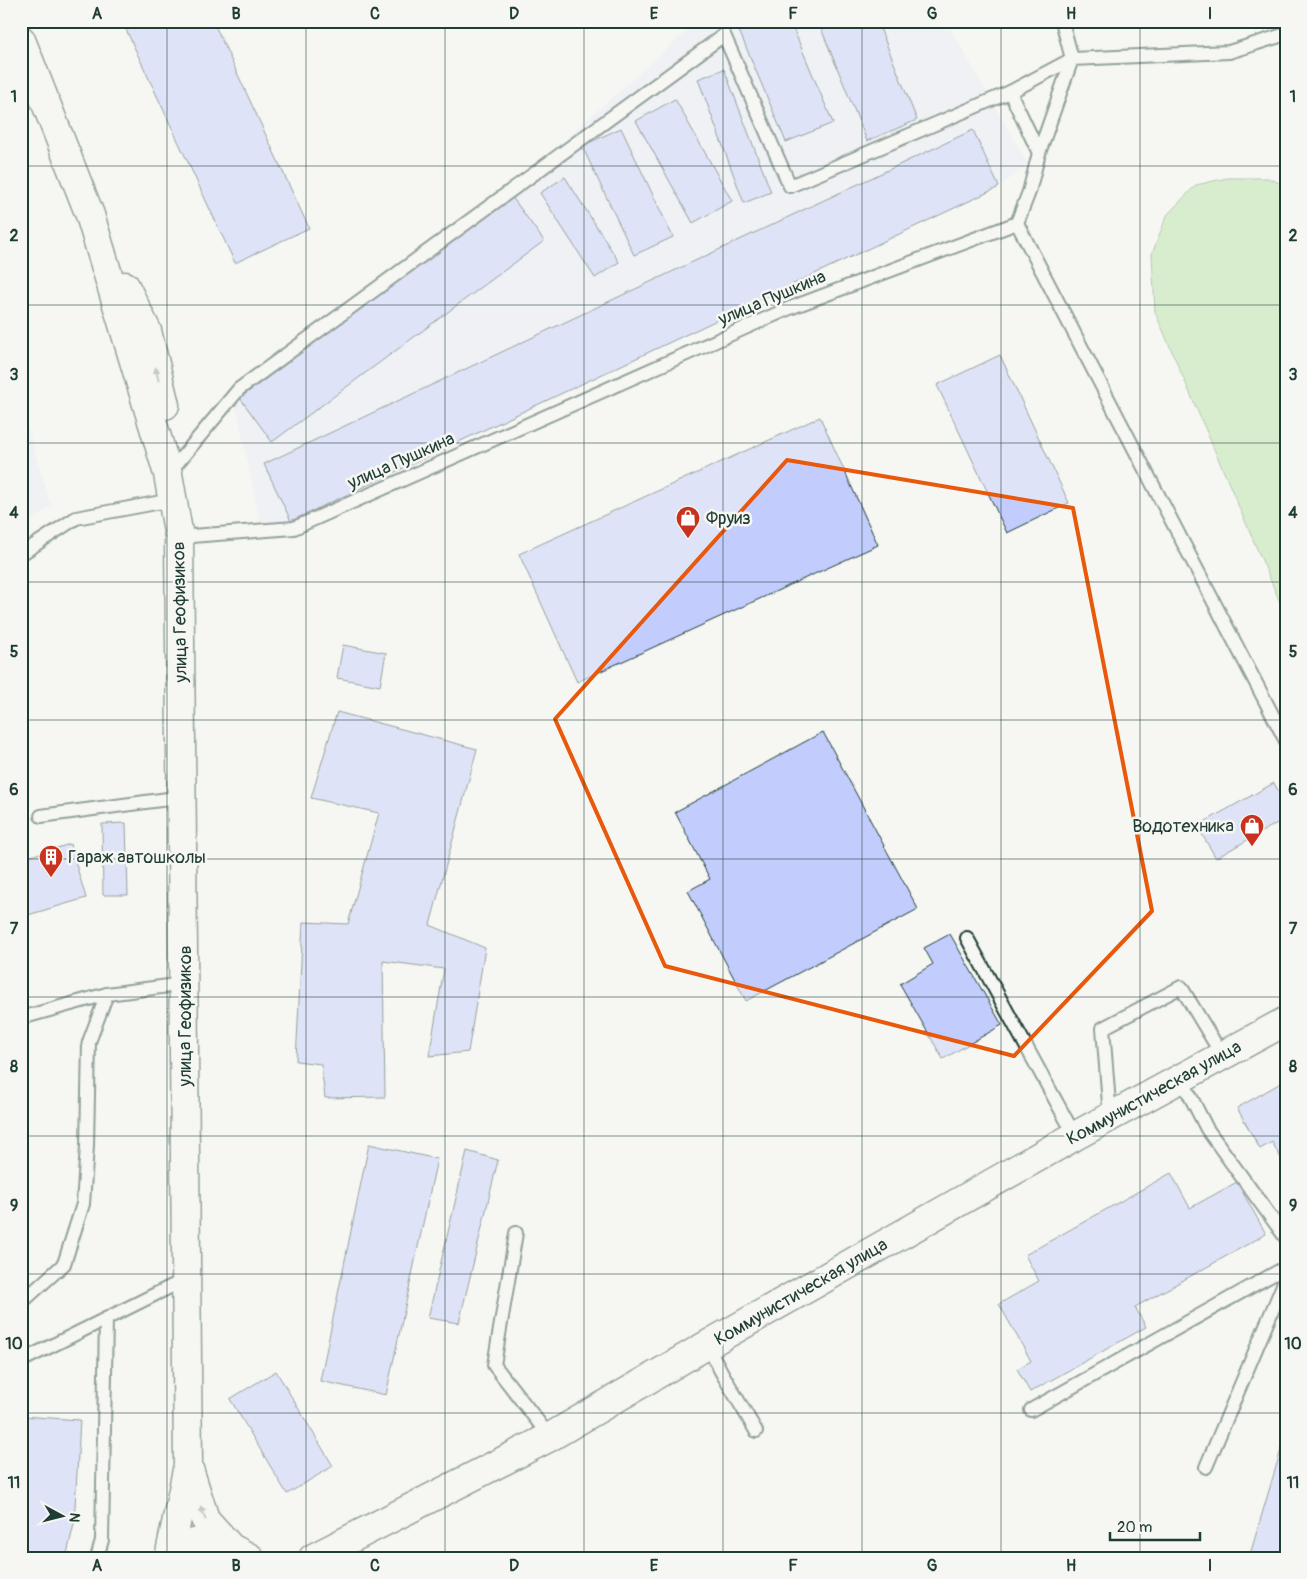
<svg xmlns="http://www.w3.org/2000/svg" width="1307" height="1579" viewBox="0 0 1307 1579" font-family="Pangolin,sans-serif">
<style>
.built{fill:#e6eaf6}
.green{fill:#b3e3a2;stroke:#69906b}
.building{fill:#c2cdfe;stroke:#1f3d34}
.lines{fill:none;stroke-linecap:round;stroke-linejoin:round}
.lane-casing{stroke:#1f3d34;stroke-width:16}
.secondary-casing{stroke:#1f3d34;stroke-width:31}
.lane{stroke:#f6f6f2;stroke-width:12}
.secondary{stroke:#f6f6f2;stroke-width:28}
.oneway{fill:#8a9a93}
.marked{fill:none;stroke:#e8590c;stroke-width:4;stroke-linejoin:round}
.grid{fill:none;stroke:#1f3d34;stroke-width:1;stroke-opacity:0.55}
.labels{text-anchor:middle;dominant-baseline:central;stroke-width:5;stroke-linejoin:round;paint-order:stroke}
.street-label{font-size:18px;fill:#1f3d34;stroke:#f6f6f2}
.poi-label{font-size:18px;fill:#1f3d34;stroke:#f6f6f2;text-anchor:start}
.neatline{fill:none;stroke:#1f3d34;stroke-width:2}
.grid-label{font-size:16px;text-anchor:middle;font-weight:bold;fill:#1f3d34}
</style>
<rect width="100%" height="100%" fill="#f6f6f2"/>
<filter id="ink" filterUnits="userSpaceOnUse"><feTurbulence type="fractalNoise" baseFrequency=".02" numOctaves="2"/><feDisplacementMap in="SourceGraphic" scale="10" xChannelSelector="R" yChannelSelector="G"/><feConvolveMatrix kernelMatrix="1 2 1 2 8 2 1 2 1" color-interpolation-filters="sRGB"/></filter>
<g filter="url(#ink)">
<g class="built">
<path d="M698,21h248l82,143 -29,23 -736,349 -31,-150 282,-201z"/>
<path d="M21,406l30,100 -30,22z"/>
</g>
<path class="green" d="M1227,178h41l18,8v430l-131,-304 -3,-58 15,-39 29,-30z"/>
<g class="building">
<path d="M122,21h91l96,207 -74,35z"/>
<path d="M735,21h55l43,102 -47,19z"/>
<path d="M818,21h59l40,99 -50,21z"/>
<path d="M724,69l47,123 -27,11 -46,-124z"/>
<path d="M675,99l57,102 -39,22 -57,-102z"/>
<path d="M621,128l52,109 -39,18 -52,-109z"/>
<path d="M973,130l26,57 -708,334 -27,-57z"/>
<path d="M565,177l54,85 -24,16 -55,-85z"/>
<path d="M512,197l32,44 -272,201 -32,-44z"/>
<path d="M1000,355l69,148 -62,30 -70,-148z"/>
<path d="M820,417l58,128 -301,137 -58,-128z"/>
<path d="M343,645l43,8 -6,33 -43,-8z"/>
<path d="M337,712l140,37 -47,176 55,23 -17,104 -39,4 15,-87 -61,-8 2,136 -60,1 -4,-34 -25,-3 7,-139 45,2 31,-111 -68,-15z"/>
<path d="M823,732l95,177 -172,92 -58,-110 22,-12 -35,-67z"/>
<path d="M1274,783l12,22v13l-70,40 -19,-32z"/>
<path d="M126,823l2,72h-25l-1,-71z"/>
<path d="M70,844l16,54 -65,19v-58z"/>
<path d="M950,934l52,91 -59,34 -43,-75 33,-20 -9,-16z"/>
<path d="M1286,1080v87l-14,-25 -12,7 -23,-41z"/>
<path d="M369,1144l68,15 -51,236 -66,-14z"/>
<path d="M467,1151l31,9 -39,163 -31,-5z"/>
<path d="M1171,1173l19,35 47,-26 29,52 -131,73 11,20 -116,65 -13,-23 14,-8 -32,-57 40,-23 -14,-26z"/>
<path d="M276,1371l57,95 -46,28 -57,-95z"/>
<path d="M21,1416l59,4 -6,104 -8,34h-45z"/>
<path d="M1286,1433v125h-37z"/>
</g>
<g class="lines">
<defs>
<g id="lane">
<path d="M1010,92l62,-33 -10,-38"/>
<path d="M1017,223l269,518"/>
<path d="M168,474l71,-85 485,-354 66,151 220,-94 29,61"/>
<path d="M179,537l115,-9 496,-220 227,-85 12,-31 10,-39 33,-94 157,-7 57,-18"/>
<path d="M21,554l55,-36 96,-18"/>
<path d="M41,816l142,-19"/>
<path d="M967,938l108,198"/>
<path d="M21,1018l86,-24 77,-10"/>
<path d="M1181,1078l26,51 79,109"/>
<path d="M1110,1117l-7,-89 78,-41 41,68"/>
<path d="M516,1233l-22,132 56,72"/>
<path d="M21,1303l43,-39 19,-60 4,-58 2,-104 18,-48"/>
<path d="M707,1345l15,28 34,58"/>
<path d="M21,1361l165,-82"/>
<path d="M1031,1410l255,-143"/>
<path d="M1206,1467l80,-189"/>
<path d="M97,1558l5,-18 4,-221"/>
</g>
<g id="secondary">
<path d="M21,40l69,175 78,259 11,63 9,928 -19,93"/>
<path d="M125,286l22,45 18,74"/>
<path d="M189,1469l16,50 26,29 19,10"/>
<path d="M172,1558c15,-18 45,-25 62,-7"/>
<path d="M313,1558l237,-121 157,-92 368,-209 211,-115"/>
</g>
</defs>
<use href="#lane" class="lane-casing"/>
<use href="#secondary" class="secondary-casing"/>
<use href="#lane" class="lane"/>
<use href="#secondary" class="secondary"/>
</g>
<defs><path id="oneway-solid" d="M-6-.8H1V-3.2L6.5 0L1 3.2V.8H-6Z" transform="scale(1.25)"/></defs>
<g class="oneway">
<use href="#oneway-solid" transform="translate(157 374) rotate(-103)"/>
<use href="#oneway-solid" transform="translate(203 1513) rotate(-110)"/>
</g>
</g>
<path d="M0 0H1307V1579H0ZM787,460l286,48 79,403 -138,145 -349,-90 -110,-247z" fill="#f6f6f2" fill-opacity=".55" fill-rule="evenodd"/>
<path class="marked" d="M787,460l286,48 79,403 -138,145 -349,-90 -110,-247z"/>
<path class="grid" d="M167,21v1537M306,21v1537M445,21v1537M584,21v1537M723,21v1537M862,21v1537M1001,21v1537M1140,21v1537M21,166h1265M21,305h1265M21,443h1265M21,582h1265M21,720h1265M21,859h1265M21,997h1265M21,1136h1265M21,1274h1265M21,1413h1265"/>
<defs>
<symbol id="shop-pin" viewBox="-11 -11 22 30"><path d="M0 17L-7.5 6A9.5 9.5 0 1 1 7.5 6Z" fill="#c8321e" stroke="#f6f6f2"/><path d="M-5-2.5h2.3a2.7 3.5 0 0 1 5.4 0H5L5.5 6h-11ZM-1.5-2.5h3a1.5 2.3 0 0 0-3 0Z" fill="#fff"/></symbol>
<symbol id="building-pin" viewBox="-11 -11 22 30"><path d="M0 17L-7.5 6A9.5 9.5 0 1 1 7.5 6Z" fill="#c8321e" stroke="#f6f6f2"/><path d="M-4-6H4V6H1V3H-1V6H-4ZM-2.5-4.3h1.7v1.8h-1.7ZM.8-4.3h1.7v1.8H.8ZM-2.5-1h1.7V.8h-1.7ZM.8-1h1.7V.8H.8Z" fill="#fff"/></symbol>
</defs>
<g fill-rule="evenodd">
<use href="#shop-pin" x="674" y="504" width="28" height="38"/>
<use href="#shop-pin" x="1238" y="812" width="28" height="38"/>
<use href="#building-pin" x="37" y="843" width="28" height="38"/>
</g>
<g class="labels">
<g class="street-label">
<text transform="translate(772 298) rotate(-23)">улица Пушкина</text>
<text transform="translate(401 461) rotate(-24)">улица Пушкина</text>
<text transform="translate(180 612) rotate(-91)">улица Геофизиков</text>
<text transform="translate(185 1016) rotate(-90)">улица Геофизиков</text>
<text transform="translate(1154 1093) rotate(-29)">Коммунистическая улица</text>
<text transform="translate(801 1292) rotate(-30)">Коммунистическая улица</text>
</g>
<g class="poi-label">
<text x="706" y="518">Фруиз</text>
<text x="1234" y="826" text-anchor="end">Водотехника</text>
<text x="68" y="857">Гараж автошколы</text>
</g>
</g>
<rect width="1307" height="1579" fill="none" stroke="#f6f6f2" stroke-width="55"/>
<g transform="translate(62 1516) rotate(97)" stroke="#f6f6f2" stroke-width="4" paint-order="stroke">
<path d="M0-4L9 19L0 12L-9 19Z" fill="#1f3d34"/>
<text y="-8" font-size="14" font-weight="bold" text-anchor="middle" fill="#1f3d34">N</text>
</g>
<path d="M1110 1532v8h90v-8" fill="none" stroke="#1f3d34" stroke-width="2.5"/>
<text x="1117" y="1532" font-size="15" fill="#1f3d34" stroke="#f6f6f2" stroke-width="4" paint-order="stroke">20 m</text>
<rect x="28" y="28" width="1252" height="1524" class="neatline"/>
<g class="grid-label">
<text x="97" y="19">A</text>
<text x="236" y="19">B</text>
<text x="375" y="19">C</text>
<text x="514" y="19">D</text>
<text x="654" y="19">E</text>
<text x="793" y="19">F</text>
<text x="932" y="19">G</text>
<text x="1071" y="19">H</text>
<text x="1210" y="19">I</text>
<text x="14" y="102">1</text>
<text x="1293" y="102">1</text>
<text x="14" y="241">2</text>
<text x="1293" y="241">2</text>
<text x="14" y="380">3</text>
<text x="1293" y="380">3</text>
<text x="14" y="518">4</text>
<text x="1293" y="518">4</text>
<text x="14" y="657">5</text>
<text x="1293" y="657">5</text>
<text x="14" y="795">6</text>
<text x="1293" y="795">6</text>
<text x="14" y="934">7</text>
<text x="1293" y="934">7</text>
<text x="14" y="1072">8</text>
<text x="1293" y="1072">8</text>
<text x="14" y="1211">9</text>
<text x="1293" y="1211">9</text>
<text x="14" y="1349">10</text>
<text x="1293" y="1349">10</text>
<text x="14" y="1488">11</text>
<text x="1293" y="1488">11</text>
<text x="97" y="1571">A</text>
<text x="236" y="1571">B</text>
<text x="375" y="1571">C</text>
<text x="514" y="1571">D</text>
<text x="654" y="1571">E</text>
<text x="793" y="1571">F</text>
<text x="932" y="1571">G</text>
<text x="1071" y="1571">H</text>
<text x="1210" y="1571">I</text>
</g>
</svg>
